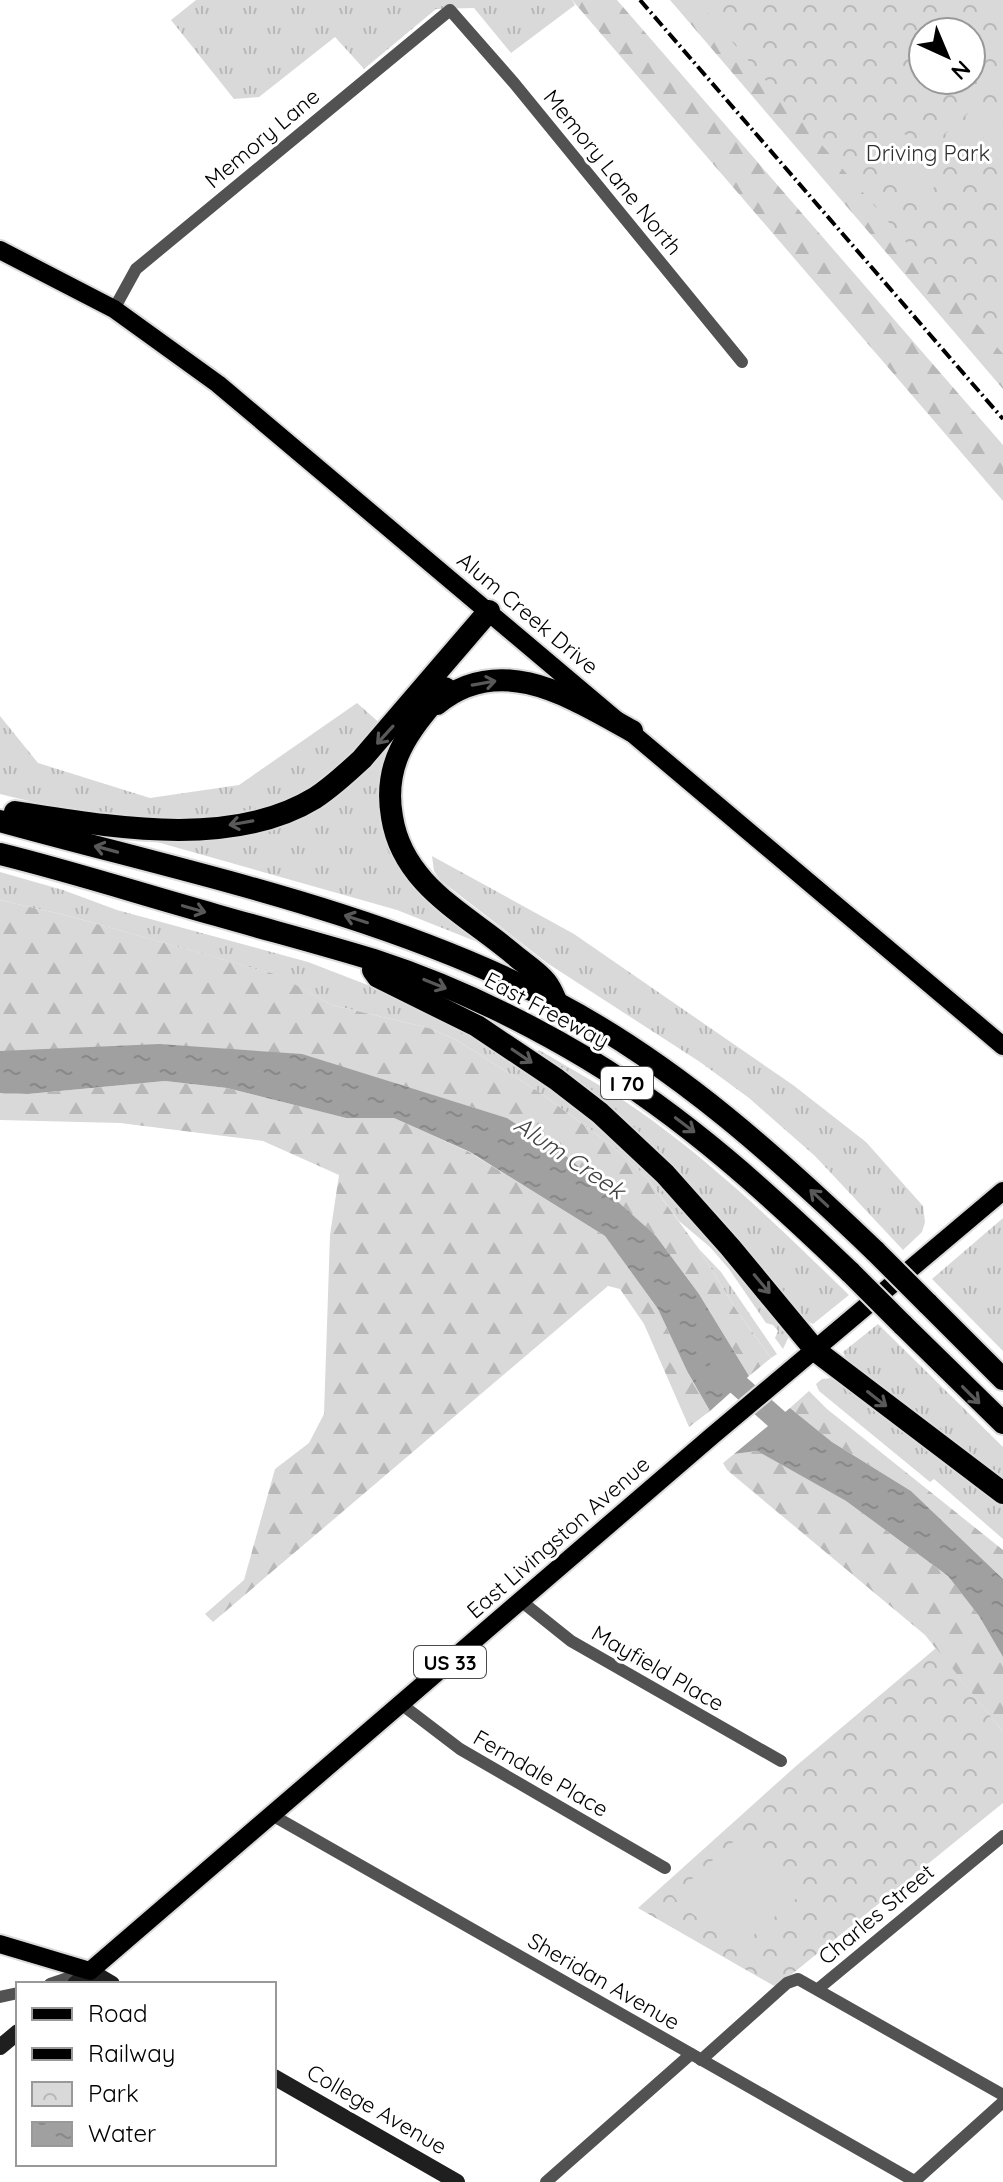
<svg xmlns="http://www.w3.org/2000/svg" width="1003" height="2182" viewBox="0 0 1003 2182" font-family="Quicksand,sans-serif">
<style>
.grass{fill:url(#grass-tufts)}
.forest{fill:url(#forest-firs)}
.park{fill:url(#park-crowns);fill-rule:evenodd}
.garden{fill:#d9d9d9}
.water{fill:url(#water-ripples)}
.lines{fill:none;stroke-linecap:round;stroke-linejoin:round}
.river{stroke:#a0a0a0;stroke-width:22}
.primary-casing{stroke:#dbdbdb;stroke-width:22}
.motorway-casing{stroke:#dbdbdb;stroke-width:26}
.minor{stroke:#525252;stroke-width:12}
.secondary{stroke:#1f1f1f;stroke-width:16}
.primary{stroke:#000;stroke-width:18}
.motorway{stroke:#000;stroke-width:22}
.rail{stroke:#000;stroke-width:4;stroke-dasharray:12 4 2 4;stroke-linecap:butt}
.motorway-bridge-casing{stroke:#dbdbdb;stroke-width:26;stroke-linecap:butt}
.motorway-bridge{stroke:#000;stroke-width:22}
.oneway{stroke:#595959}
.labels{text-anchor:middle;dominant-baseline:central;stroke-width:6;stroke-linejoin:round;paint-order:stroke}
.shield{fill:#fff;stroke:#4c4c4c;stroke-width:2}
.shield-label{font-size:20px;font-weight:bold;fill:#000}
.street-label{font-size:22px;fill:#000;stroke:#fff}
.park-label{font-size:22px;fill:#303030;stroke:#fff}
.water-label{font-size:24px;font-style:italic;fill:#414141;stroke:#fff}
</style>
<defs>
<pattern id="grass-tufts" width="24" height="20" patternUnits="userSpaceOnUse" patternTransform="scale(2)"><rect width="24" height="20" fill="#d9d9d9"/><path d="M3 7l-1-3M5 7V3M7 7l1-3M15 17l-1-3M17 17v-4M19 17l1-3" fill="none" stroke="#b8b8b8"/></pattern>
<pattern id="forest-firs" width="22" height="20" patternUnits="userSpaceOnUse" patternTransform="scale(2)"><rect width="22" height="20" fill="#d9d9d9"/><path d="M5 1l3.5 6h-7zM16 11l3.5 6h-7z" fill="#b8b8b8"/></pattern>
<pattern id="park-crowns" width="20" height="18" patternUnits="userSpaceOnUse" patternTransform="scale(2)"><rect width="20" height="18" fill="#d9d9d9"/><path d="M2 6a3 3 0 1 1 6 0M12 15a3 3 0 1 1 6 0" fill="none" stroke="#b8b8b8"/></pattern>
<pattern id="water-ripples" width="26" height="14" patternUnits="userSpaceOnUse" patternTransform="scale(2)"><rect width="26" height="14" fill="#a0a0a0"/><path d="M2 4q2-2 4 0t4 0M15 11q2-2 4 0t4 0" fill="none" stroke="#888"/></pattern>
</defs>
<rect width="100%" height="100%" fill="#fff"/>
<g class="grass">
<path d="M196,0h376l3,5 -64,48 -37,-45 -38,1 -72,60 -29,-32 -76,60 -25,2 -63,-79z"/>
<path d="M357,703l26,23c-18,16 -53,56 -72,66 -90,48 -217,26 -311,2v-78l38,47 112,35 89,-13z"/>
<path d="M395,737l-8,95 98,113 -88,-35 -247,-70 1,-3 119,-13z"/>
<path d="M432,856l142,78 219,151 73,57 57,64 2,16 -3,10 -19,18 -88,-94 -66,-58 -49,-36 -153,-99 -107,-83 -6,-9z"/>
<path d="M0,872l63,18 54,20 191,52 109,42 99,56 43,30 87,78 142,160 1,8 -6,13 -8,-11 3,-7 -5,-6 -7,-2 -37,-54 -19,-22 -31,-26 -32,-43 -33,-31 -75,-55 -84,-53 -26,-11 -97,-23 -55,-30 -208,-59 -69,-16z"/>
<path d="M539,1050c39,23 78,44 114,71 71,52 133,113 196,174l-36,29 -6,-3 -117,-132 -153,-135z"/>
<path d="M1003,1218v133l-71,-72z"/>
<path d="M699,1249l22,23 56,82 -6,4 -34,-47z"/>
<path d="M878,1324l125,123v38l-155,-121 -5,-12z"/>
<path d="M832,1378l19,10 94,76 58,41v34l-69,-60 -4,3 -111,-91 -3,-7 6,-5z"/>
</g>
<g class="forest">
<path d="M572,0h45l386,445v56z"/>
<path d="M670,0h176l157,348v41z"/>
<path d="M0,900l69,16 209,59 54,30 97,23 26,11 84,53 75,55 33,31 52,71 38,62 34,47 -22,18 -50,-82 -43,-58 -149,-118 -91,-28 -416,-39z"/>
<path d="M165,1081l62,7 119,30h48l75,34 136,84 53,73 29,62 23,40 -21,16 -45,-103 -24,-35 -12,-3 -395,336 -8,-8 39,-34 31,-111 34,-26 15,-29 6,-179 9,-60 -76,-34 -143,-18 -120,-3v-27l28,1z"/>
<path d="M809,1391l18,18 176,141v29l-92,-88 -79,-49 -42,-34z"/>
<path d="M757,1451l89,50 102,75 31,40 24,41v75l-78,-97 -198,-165 -4,-7 11,-9z"/>
</g>
<g class="park">
<path d="M696,0h307v354zM923,32h48v48h-48z"/>
<path d="M936,1648l67,84v71l-227,184 -138,-79 158,-142z"/>
</g>
<g class="garden">
<path d="M981,103l22,25v16l-8,7 -30,-35z"/>
<path d="M961,120l29,34 -16,14 -29,-34z"/>
<path d="M890,132h12l5,4 37,43 -22,19 -45,-50z"/>
<path d="M743,1833l56,63 -57,49c-12,-13 -29,-16 -44,-27 -9,-6 -17,-14 -25,-22z"/>
</g>
<g class="water">
<path d="M159,1044l143,10 205,64 63,41 86,77 43,58 50,82 -39,35 -23,-40 -29,-62 -53,-73 -135,-84 -76,-34h-48l-119,-30 -62,-7 -137,13 -28,-1v-42z"/>
<path d="M790,1408l42,34 79,49 92,88v78l-24,-41 -31,-40 -102,-75 -89,-50 -23,3z"/>
</g>
<g class="lines">
<path class="river" d="M721,1365l14,17 62,55"/>
<defs>
<g id="primary">
<path d="M0,250l114,59 104,75 785,662"/>
<path d="M0,1944l90,27 622,-535 291,-245"/>
</g>
<g id="motorway">
<path d="M445,688c-34,41 -63,72 -53,129 11,70 77,98 126,141 9,7 21,15 28,24 5,6 8,14 11,21"/>
<path d="M437,704c64,-53 135,-6 195,27"/>
<path d="M15,812c92,14 215,38 300,-14 17,-11 32,-25 47,-39l127,-148"/>
<path d="M0,821c188,52 383,91 557,182 121,64 221,155 319,249"/>
<path d="M0,854c73,18 144,41 216,61 52,15 106,29 158,45 74,24 147,59 214,99 98,59 181,135 263,214"/>
<path d="M373,970l5,7 99,49 79,53 44,34 65,61 65,73 86,104 187,142"/>
<path d="M927,1303l76,76"/>
<path d="M902,1324l101,99"/>
</g>
</defs>
<use href="#primary" class="primary-casing"/>
<use href="#motorway" class="motorway-casing"/>
<g class="minor">
<path d="M114,309l22,-40 314,-259 64,73 228,279"/>
<path d="M521,1601l50,40 210,120"/>
<path d="M401,1704l59,45 205,119"/>
<path d="M272,1815l644,367"/>
<path d="M50,1984l33,-11"/>
<path d="M818,1989l185,-153"/>
<path d="M0,1997l18,-4"/>
<path d="M701,2060l86,-77 11,-4 205,116"/>
<path d="M915,2181l88,-79"/>
<path d="M546,2182l145,-128"/>
</g>
<g class="secondary">
<path d="M75,1984l15,-13 22,13"/>
<path d="M0,2047l18,-15"/>
<path d="M274,2077l183,105"/>
</g>
<use href="#primary" class="primary"/>
<use href="#motorway" class="motorway"/>
<path class="rail" d="M640,0l363,419"/>
<defs>
<g id="motorway-bridge">
<path d="M876,1252l51,51"/>
<path d="M851,1273l51,51"/>
</g>
</defs>
<use href="#motorway-bridge" class="motorway-bridge-casing"/>
<use href="#motorway-bridge" class="motorway-bridge"/>
</g>
<defs><path id="oneway-shaft" d="M-6 0H5M1.5-3L5.5 0L1.5 3" fill="none" stroke-width="1.6" stroke-linecap="round" stroke-linejoin="round" transform="scale(2)"/></defs>
<g class="oneway">
<use href="#oneway-shaft" transform="translate(484 683) rotate(-10)"/>
<use href="#oneway-shaft" transform="translate(385 735) rotate(132)"/>
<use href="#oneway-shaft" transform="translate(241 823) rotate(170)"/>
<use href="#oneway-shaft" transform="translate(106 849) rotate(-165)"/>
<use href="#oneway-shaft" transform="translate(194 909) rotate(16)"/>
<use href="#oneway-shaft" transform="translate(356 919) rotate(-162)"/>
<use href="#oneway-shaft" transform="translate(435 984) rotate(22)"/>
<use href="#oneway-shaft" transform="translate(522 1056) rotate(34)"/>
<use href="#oneway-shaft" transform="translate(685 1125) rotate(37)"/>
<use href="#oneway-shaft" transform="translate(819 1198) rotate(-137)"/>
<use href="#oneway-shaft" transform="translate(762 1284) rotate(50)"/>
<use href="#oneway-shaft" transform="translate(971 1395) rotate(45)"/>
<use href="#oneway-shaft" transform="translate(877 1399) rotate(38)"/>
</g>
<g class="labels">
<g class="shield">
<rect x="601" y="1067" width="52" height="32" rx="6"/>
<rect x="414" y="1646" width="72" height="32" rx="6"/>
</g>
<g class="shield-label">
<text x="627" y="1083">I 70</text>
<text x="450" y="1662">US 33</text>
</g>
<g class="street-label">
<text transform="translate(262 138) rotate(-40)">Memory Lane</text>
<text transform="translate(613 172) rotate(51)">Memory Lane North</text>
<text transform="translate(528 613) rotate(40)">Alum Creek Drive</text>
<text transform="translate(547 1010) rotate(28)">East Freeway</text>
<text transform="translate(558 1537) rotate(-41)">East Livingston Avenue</text>
<text transform="translate(658 1668) rotate(30)">Mayfield Place</text>
<text transform="translate(541 1773) rotate(30)">Ferndale Place</text>
<text transform="translate(876 1914) rotate(-40)">Charles Street</text>
<text transform="translate(604 1981) rotate(30)">Sheridan Avenue</text>
<text transform="translate(377 2109) rotate(30)">College Avenue</text>
</g>
<g class="park-label">
<text x="928" y="153">Driving Park</text>
</g>
<g class="water-label">
<text transform="translate(570 1157) rotate(34)">Alum Creek</text>
</g>
</g>
<rect x="16" y="1982" width="260" height="184" fill="#ffffff" stroke="#999999" stroke-width="2"/>
<rect x="32" y="2008" width="40" height="12" fill="#000000" stroke="#999999" stroke-width="2"/>
<text x="88" y="2022" font-size="24" fill="#000000">Road</text>
<rect x="32" y="2048" width="40" height="12" fill="#000000" stroke="#999999" stroke-width="2"/>
<text x="88" y="2062" font-size="24" fill="#000000">Railway</text>
<rect x="32" y="2082" width="40" height="24" fill="url(#park-crowns)" stroke="#999999" stroke-width="2"/>
<text x="88" y="2102" font-size="24" fill="#000000">Park</text>
<rect x="32" y="2122" width="40" height="24" fill="url(#water-ripples)" stroke="#999999" stroke-width="2"/>
<text x="88" y="2142" font-size="24" fill="#000000">Water</text>
<g transform="translate(947 56) rotate(136)"><circle r="38" fill="#ffffff" stroke="#999999" stroke-width="2"/>
<path d="M0-6L14 30L0 20L-14 30Z" fill="#000000"/>
<text y="-12" font-size="22" font-weight="bold" text-anchor="middle" fill="#000000">N</text>
</g>
</svg>
